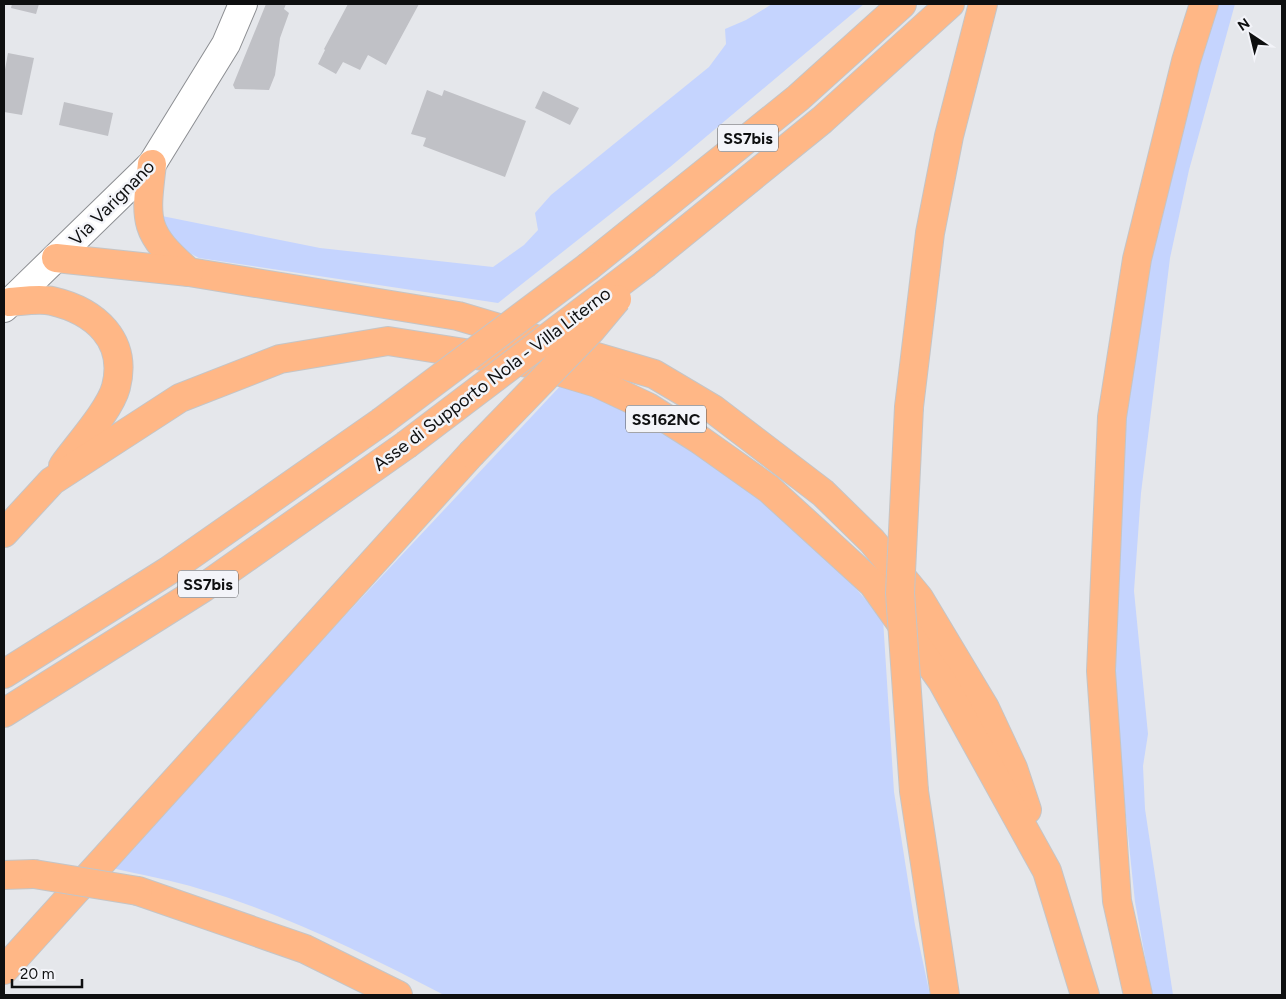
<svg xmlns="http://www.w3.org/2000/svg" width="1286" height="999" viewBox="0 0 1286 999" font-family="Figtree,sans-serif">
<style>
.green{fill:#c5d4fe}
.building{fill:#c0c1c6}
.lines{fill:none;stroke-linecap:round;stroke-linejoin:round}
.secondary-casing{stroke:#8c8e92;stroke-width:30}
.highway-casing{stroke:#c5c5c6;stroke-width:30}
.secondary{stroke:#fff;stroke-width:28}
.highway{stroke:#ffb786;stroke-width:28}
.highway-bridge-casing{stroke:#c5c5c6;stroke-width:30;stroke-linecap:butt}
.highway-bridge{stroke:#ffb786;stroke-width:28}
.labels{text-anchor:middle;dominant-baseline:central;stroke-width:5;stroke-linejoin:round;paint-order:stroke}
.shield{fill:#f3f4f9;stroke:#535456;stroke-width:1}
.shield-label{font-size:16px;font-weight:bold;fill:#0e0f10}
.street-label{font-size:18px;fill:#0e0f10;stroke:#f3f4f9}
</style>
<rect width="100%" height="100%" fill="#e5e7eb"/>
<g class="green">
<path d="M772,4h92l-194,163 -172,136 -299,-45c-23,-12 -29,-18 -37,-42l158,32 173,19 31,-22 14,-15 -3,-17 16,-18 158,-128 17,-23 -1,-15 21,-9z"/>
<path d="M1215,4h20l-46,166 -19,88 -29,235 -7,98 14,143 -5,32 2,43 28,186h-21l-17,-93 -14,-134 -7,-118 4,-124 9,-123 28,-171z"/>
<path d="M563,383l76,33 51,29 75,55 62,56 56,63 11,173 21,133 15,70h-486c-79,-41 -159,-81 -244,-106 -28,-9 -59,-14 -88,-21l210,-228z"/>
</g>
<g class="building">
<path d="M12,4h27l-3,10 -25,-6z"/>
<path d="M266,4h20l-2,5 5,4 -9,25 -5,37 -6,15 -34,-1 -2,-4z"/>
<path d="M348,4h71l-33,61 -18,-10 -8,15 -17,-8 -7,12 -18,-10 7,-14 -1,-1z"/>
<path d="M8,53l26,5 -12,57 -18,-3v-37z"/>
<path d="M427,90l15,6 2,-6 82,31 -21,56 -82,-31 3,-8 -15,-4z"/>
<path d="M543,91l36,17 -9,17 -35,-17z"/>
<path d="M64,102l49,11 -5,23 -49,-11z"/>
</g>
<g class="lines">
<defs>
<path id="secondary" d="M4,308l148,-144 74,-120 17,-40"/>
<g id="highway">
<path d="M152,164c-7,58 -9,68 37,108l269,44 196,58 59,35 110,84 49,48 47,57 66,110 28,60 14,42"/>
<path d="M56,258l133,14"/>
<path d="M646,263l176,-143 128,-116"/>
<path d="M589,266l209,-168 104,-94"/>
<path d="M10,302c13,-1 30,-4 42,-1 43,10 76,39 64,86 -6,23 -39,59 -53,79"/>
<path d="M909,407l21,-174 19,-97 34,-132"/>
<path d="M4,533l48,-52 128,-83 100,-39 108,-18 146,23 63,19 51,24 52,33 69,49 104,95 69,97 105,190 38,124"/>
<path d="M4,674l164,-103 213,-149"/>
<path d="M4,713l199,-125 203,-143"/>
<path d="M914,791l31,204"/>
<path d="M4,875l30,-1"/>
<path d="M138,891l167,58 93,46"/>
<path d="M4,970l467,-516"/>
<path d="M1138,995l-21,-94 -16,-230 11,-254 25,-158 49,-198 18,-57"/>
</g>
</defs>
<use href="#secondary" class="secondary-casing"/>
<use href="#highway" class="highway-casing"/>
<use href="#secondary" class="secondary"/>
<use href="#highway" class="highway"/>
<defs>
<g id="highway-bridge">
<path d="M909,407l-9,186 14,198"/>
<path d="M381,422l208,-156"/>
<path d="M406,445l240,-182"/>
<path d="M471,454l120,-124 26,-31"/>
<path d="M34,874l104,17"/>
</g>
</defs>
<use href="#highway-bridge" class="highway-bridge-casing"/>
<use href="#highway-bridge" class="highway-bridge"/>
</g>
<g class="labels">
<g class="shield">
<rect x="718" y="124.5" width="60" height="27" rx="4"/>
<rect x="626" y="405.5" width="80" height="27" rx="4"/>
<rect x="178" y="570.5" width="60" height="27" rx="4"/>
</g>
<g class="shield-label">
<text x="748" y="138">SS7bis</text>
<text x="666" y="419">SS162NC</text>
<text x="208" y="584">SS7bis</text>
</g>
<g class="street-label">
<text transform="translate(112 203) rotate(-45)">Via Varignano</text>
<text transform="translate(492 379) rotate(-37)">Asse di Supporto Nola - Villa Literno</text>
</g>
</g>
<rect width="1286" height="999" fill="none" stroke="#0e0f10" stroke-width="10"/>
<g transform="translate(1251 35) rotate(325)" stroke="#f3f4f9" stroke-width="4" paint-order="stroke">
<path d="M0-4L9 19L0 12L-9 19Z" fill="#0e0f10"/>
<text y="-8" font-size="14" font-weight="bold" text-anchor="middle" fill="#0e0f10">N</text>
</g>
<path d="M12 979v8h70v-8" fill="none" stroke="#0e0f10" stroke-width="2.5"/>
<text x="20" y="979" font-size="15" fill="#0e0f10" stroke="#f3f4f9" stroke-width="4" paint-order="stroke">20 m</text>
</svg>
